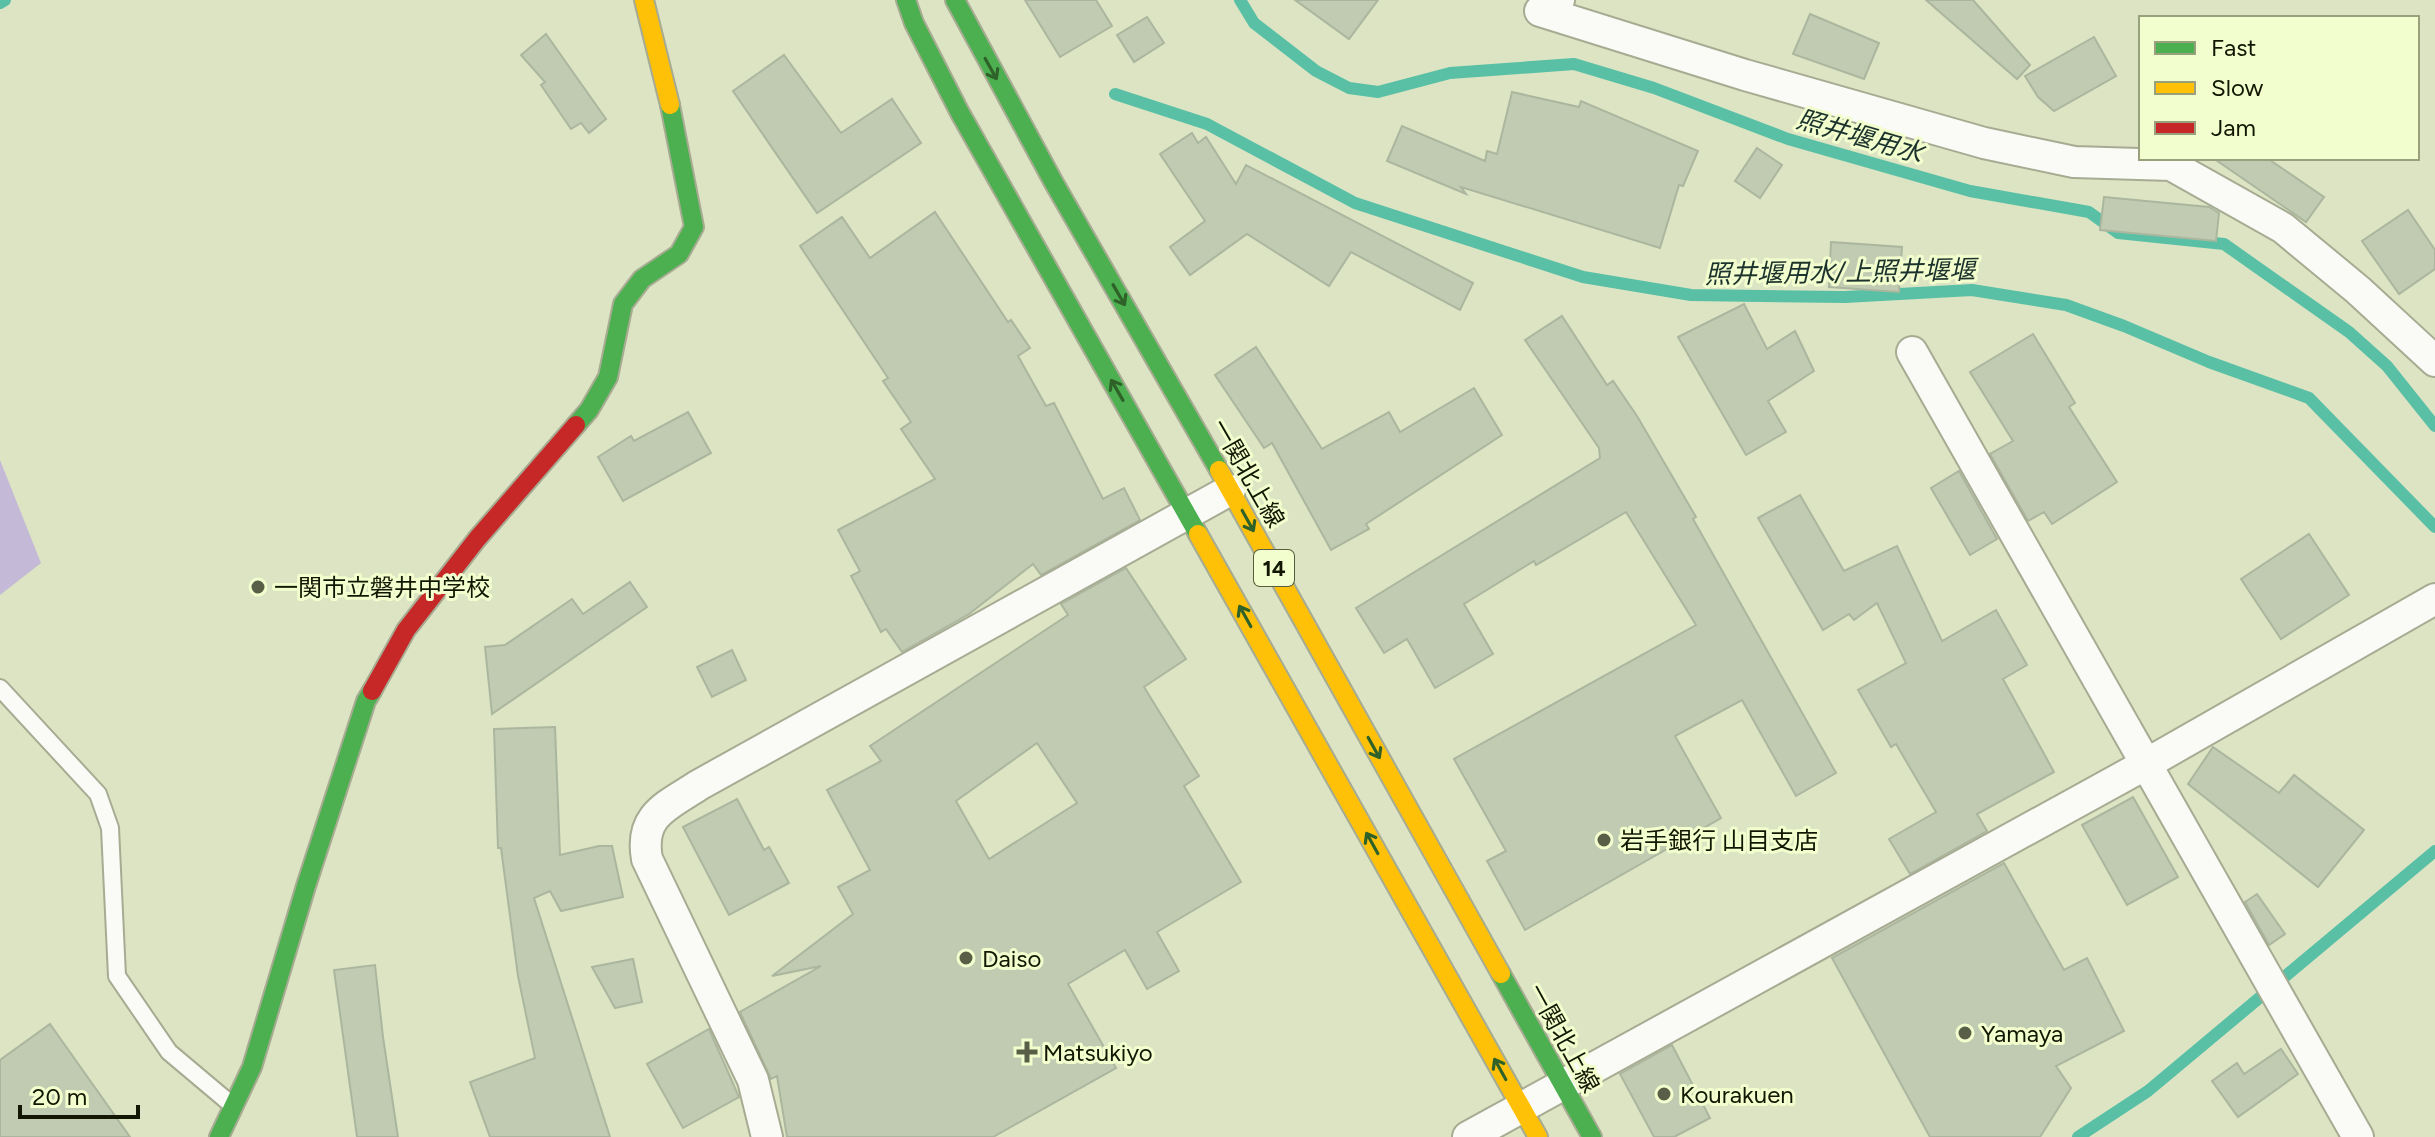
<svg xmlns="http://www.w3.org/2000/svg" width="2435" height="1137" viewBox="0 0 2435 1137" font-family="Figtree,'Noto Sans JP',sans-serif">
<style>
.forest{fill:#c4b9d6}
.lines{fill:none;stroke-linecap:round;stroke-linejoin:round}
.stream{stroke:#59c0a6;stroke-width:12}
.building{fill:#c0cbb2;stroke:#abb69e;stroke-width:2;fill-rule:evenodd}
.lane-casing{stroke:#a6ab92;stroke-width:20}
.street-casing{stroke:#a6ab92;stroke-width:34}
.fast-casing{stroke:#a6ab92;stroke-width:22}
.slow-casing{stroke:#a6ab92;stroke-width:22}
.jam-casing{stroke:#a6ab92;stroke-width:22}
.lane{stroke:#fafbf6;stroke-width:16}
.street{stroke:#fafbf6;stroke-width:30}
.fast{stroke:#4caf50;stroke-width:18}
.slow{stroke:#ffc107;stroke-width:18}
.jam{stroke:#c62828;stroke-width:18}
.oneway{stroke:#2f6229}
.poi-dot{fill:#595e46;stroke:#f2fecd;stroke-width:3}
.labels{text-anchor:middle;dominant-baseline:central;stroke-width:6;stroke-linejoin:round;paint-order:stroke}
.shield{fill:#f2fecd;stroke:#555c3f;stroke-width:2}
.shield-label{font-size:22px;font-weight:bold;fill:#121602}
.street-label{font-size:24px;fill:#121602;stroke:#f2fecd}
.poi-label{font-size:24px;fill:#121602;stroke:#f2fecd;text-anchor:start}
.water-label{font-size:26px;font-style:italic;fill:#1c322d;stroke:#f2fecd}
</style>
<rect width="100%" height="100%" fill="#dce4c3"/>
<path class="forest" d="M0,460l41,103 -41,32z"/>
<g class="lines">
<g class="stream">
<path d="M1240,0l14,23 62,48 33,17 29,4 72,-19 124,-9 80,24 134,51 182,52 119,21 29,21 106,11 125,88 38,34 48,60"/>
<path d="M0,3l5,-3"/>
<path d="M1115,94l92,30 148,79 228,74 108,18 154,2 127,-7 94,15 58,21 85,36 100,36 126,129"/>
<path d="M2078,1137l70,-46 287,-240"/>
</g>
</g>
<g class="building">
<path d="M1025,0h71l16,26 -52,31z"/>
<path d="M1295,0h83l-29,39z"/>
<path d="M1926,0h47l57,65 -13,14z"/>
<path d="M1810,14l69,29 -15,36 -71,-25z"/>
<path d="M1147,17l17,26 -30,19 -17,-27z"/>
<path d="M546,34l60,85 -17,14 -8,-10 -10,6 -30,-44 4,-3 -24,-27z"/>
<path d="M2094,37l22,39 -62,35 -16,-14 -13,-21z"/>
<path d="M784,55l57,78 51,-34 29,44 -104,70 -84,-122z"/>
<path d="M1512,92l67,15 2,-6 117,50 -15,35 -4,-1 -19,63 -199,-61 5,7 -79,-33 15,-35 83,35 2,-10 10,3z"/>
<path d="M1192,133l6,10 8,-6 30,47 10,-19 227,118 -13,27 -109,-58 -22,34 -82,-52 -57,41 -20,-28 35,-26 -45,-67z"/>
<path d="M1757,148l25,17 -22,33 -25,-17z"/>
<path d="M2213,158h54l57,39 -18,25z"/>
<path d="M2104,197l105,10 10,6 -3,28 -116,-11z"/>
<path d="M2408,210l27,40v19l-36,25 -37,-53z"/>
<path d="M935,212l73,110 3,-2 19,28 -12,8 28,50 8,-3 49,96 21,-11 16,32 -99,55 -8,-11 -64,50 -67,38 -16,-23 -5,3 -30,-56 9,-5 -22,-41 97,-51 -34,-50 10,-7 -28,-41 5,-3 -88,-132 42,-29 28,41z"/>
<path d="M1831,242l71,5 -3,45 -70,-5z"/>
<path d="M1744,304l23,45 28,-18 19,40 -46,30 18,31 -40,23 -68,-118z"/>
<path d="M1562,316l45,69 6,-4 24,35 59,101 -3,2 143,254 -40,23 -54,-96 -67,36 46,82 -196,112 -38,-69 19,-10 -52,-92 242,-134 -70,-113 -90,53 -2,-4 -70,43 29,50 -58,34 -28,-49 -23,14 -28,-45 244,-150 -1,-10 -74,-108z"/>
<path d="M2033,334l42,69 -6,4 48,75 -65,42 -8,-12 -16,9 -38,-67 23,-13 -43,-69z"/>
<path d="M1256,347l66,102 67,-37 11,20 74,-44 28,47 -136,89 3,5 -38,21 -59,-107 -8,5 -49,-73z"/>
<path d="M688,412l23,41 -88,48 -25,-44 33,-21 3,5z"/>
<path d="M1959,471l38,68 -27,16 -39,-67z"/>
<path d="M1800,495l44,76 53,-25 45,95 54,-31 31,55 -24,14 51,93 -77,42 10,17 -77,43 -21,-35 47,-27 -40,-68 -5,3 -33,-57 48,-27 -29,-60 -23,17 -5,-6 -26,16 -65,-112z"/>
<path d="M2309,534l40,61 -68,44 -40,-60z"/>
<path d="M1126,568l60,91 -42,28 55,89 -15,10 57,96 -84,50 22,39 -32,18 -22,-39 -57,34 48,84 -123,69h-206l-10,-61 -6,3 -31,-67 81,-46 -49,10 81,-62 -15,-27 32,-17 -43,-80 54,-29 -11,-15 198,-131 -7,-11zM1037,743l40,60 -88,56 -33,-58z"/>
<path d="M630,582l17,25 -155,107 -7,-67 20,-2 67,-46 11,15z"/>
<path d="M732,650l14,30 -34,17 -15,-30z"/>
<path d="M555,727l5,128 39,-9h13l11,51 -62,14 -11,-20 -16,7 76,239h-120l-20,-55 65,-24 -17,-82 -17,-128h-3l-4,-119z"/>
<path d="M2213,747l66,46 15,-18 70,55 -46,57 -130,-103z"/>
<path d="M2133,797l45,80 -51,28 -45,-80z"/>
<path d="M737,799l27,51 5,-3 20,36 -60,32 -46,-88z"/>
<path d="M2004,863l60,107 23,-12 37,73 -68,35 15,22 -31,49h-110l-98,-179z"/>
<path d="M2257,894l28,40 -16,11 -24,-43z"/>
<path d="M633,959l9,43 -27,6 -23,-41z"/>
<path d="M375,965l8,72 15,100h-41l-23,-167z"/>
<path d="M50,1024l80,113h-130v-77z"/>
<path d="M709,1029l30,68 -56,31 -36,-64z"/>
<path d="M1672,1045l38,73 -36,19h-20l-34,-63z"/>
<path d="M2281,1049l17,25 -60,43 -26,-36 25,-18 7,11z"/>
</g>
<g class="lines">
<defs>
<path id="lane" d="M0,688l98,106 12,34 7,148 52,76 63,53"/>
<g id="street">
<path d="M1559,0l-19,11 205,64 239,68 90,19 97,3 112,63 75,62 77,71"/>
<path d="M1912,352l446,785"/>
<path d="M767,1137l-14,-57 -106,-221c-8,-44 20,-53 52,-74l531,-295"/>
<path d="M1468,1137l680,-374 287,-164"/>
</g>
<g id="fast">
<path d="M906,0l8,23 46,90 238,421"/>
<path d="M955,0l99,183 165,287"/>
<path d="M576,425l13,-15 19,-33 15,-73 19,-25 37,-25 15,-27 -24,-122"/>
<path d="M1501,974l91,163"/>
<path d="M219,1137l33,-70 54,-181 60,-185 6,-10"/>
</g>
<g id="slow">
<path d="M644,0l26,105"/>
<path d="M1219,470l282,504"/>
<path d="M1198,534l340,603"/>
</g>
<path id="jam" d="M372,691l34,-61 71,-91 99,-114"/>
</defs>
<use href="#lane" class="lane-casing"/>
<use href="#street" class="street-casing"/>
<use href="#fast" class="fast-casing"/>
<use href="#slow" class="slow-casing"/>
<use href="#jam" class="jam-casing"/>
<use href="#lane" class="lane"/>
<use href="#street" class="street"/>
<use href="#fast" class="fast"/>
<use href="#slow" class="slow"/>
<use href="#jam" class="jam"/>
</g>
<defs><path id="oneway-shaft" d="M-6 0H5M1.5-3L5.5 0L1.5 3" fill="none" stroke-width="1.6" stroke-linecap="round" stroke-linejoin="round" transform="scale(2)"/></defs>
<g class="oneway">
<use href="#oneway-shaft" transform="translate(991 69) rotate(61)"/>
<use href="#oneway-shaft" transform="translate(1119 295) rotate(60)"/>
<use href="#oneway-shaft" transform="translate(1117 390) rotate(-120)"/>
<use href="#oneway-shaft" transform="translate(1248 521) rotate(61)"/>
<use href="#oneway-shaft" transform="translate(1245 616) rotate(-119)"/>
<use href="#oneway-shaft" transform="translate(1374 748) rotate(61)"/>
<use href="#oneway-shaft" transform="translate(1372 843) rotate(-119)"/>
<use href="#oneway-shaft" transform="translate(1500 1069) rotate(-119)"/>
</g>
<g class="poi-dot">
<circle cx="258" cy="587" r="8"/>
<circle cx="1604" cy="840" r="8"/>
<circle cx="966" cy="958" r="8"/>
<circle cx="1965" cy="1033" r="8"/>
<path d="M1023 1040h8v8h8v8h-8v8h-8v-8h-8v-8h8z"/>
<circle cx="1664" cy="1094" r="8"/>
</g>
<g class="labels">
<rect class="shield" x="1254" y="550" width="40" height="36" rx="6"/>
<g class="shield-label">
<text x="1274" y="568">14</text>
</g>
<g class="street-label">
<text transform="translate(1248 473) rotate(60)">一関北上線</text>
<text transform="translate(1564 1038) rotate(61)">一関北上線</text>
</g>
<g class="poi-label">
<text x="274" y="587">一関市立磐井中学校</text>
<text x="1620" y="840">岩手銀行 山目支店</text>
<text x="982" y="958">Daiso</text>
<text x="1981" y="1033">Yamaya</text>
<text x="1043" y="1052">Matsukiyo</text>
<text x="1680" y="1094">Kourakuen</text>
</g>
<g class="water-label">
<text transform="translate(1860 136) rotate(16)">照井堰用水</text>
<text transform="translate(1840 272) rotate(-1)">照井堰用水/上照井堰堰</text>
</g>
</g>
<rect x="2139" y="16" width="280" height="144" fill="#f2fecd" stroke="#98a17c" stroke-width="2"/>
<rect x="2155" y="42" width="40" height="12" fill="#4caf50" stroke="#98a17c" stroke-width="2"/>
<text x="2211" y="56" font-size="24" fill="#121602">Fast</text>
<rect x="2155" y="82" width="40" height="12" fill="#ffc107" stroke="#98a17c" stroke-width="2"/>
<text x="2211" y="96" font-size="24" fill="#121602">Slow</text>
<rect x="2155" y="122" width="40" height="12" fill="#c62828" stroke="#98a17c" stroke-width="2"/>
<text x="2211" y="136" font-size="24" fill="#121602">Jam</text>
<path d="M20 1105v12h118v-12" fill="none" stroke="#121602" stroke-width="4"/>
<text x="32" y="1105" font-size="24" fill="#121602" stroke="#f2fecd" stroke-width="6" paint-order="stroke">20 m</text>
</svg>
